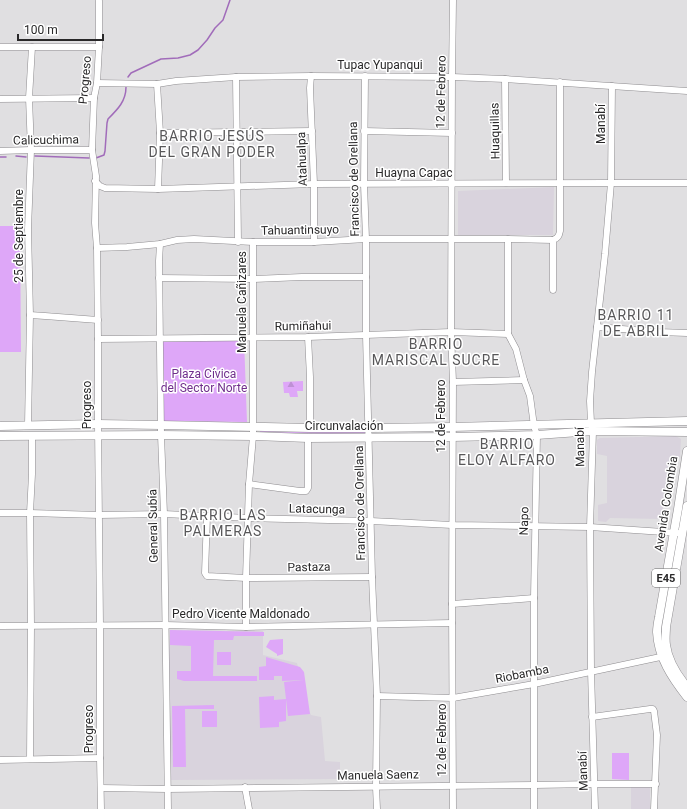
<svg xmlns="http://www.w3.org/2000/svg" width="687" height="809" viewBox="0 0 687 809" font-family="Roboto,sans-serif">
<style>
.built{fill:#d9d3dd}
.green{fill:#dea7f8}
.forest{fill:url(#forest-firs)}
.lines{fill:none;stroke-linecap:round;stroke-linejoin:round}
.stream{stroke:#a16cba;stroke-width:1.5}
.minor-casing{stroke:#8e8c8f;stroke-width:7}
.major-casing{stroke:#8e8c8f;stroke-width:9}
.minor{stroke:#fff;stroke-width:6}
.major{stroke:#fff;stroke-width:8}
.labels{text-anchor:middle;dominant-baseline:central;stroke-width:3;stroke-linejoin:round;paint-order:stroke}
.shield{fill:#fff;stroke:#696869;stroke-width:1}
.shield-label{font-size:11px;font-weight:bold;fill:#292829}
.street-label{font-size:12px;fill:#292829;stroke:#fff}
.park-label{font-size:12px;fill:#702e8c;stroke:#fff}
.quarter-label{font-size:14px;letter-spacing:1px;fill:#585759;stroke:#fff}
</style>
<defs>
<pattern id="forest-firs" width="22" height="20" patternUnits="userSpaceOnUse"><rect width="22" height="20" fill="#dea7f8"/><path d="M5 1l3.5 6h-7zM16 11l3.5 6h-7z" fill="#be90d5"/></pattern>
</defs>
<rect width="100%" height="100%" fill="#e0dfe1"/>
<g class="built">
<path d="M554,187l-1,48h-95v-44z"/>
<path d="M676,436l5,3 -1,18h-8l-11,62 -51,-1 -4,4 -8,-1v-16l9,-2v-47l-10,-2v-14l3,-2z"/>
<path d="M166,630h4l93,1v24l34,8 9,33 -1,6 6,13 10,2 4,44 15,1v17l-171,1z"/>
<rect x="631" y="787" width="19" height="22"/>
</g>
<g class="green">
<path d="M0,226h20l1,126h-21z"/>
<path d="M244,339l3,83 -84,-1 -2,-81z"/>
<path d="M260,427l105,2 1,6 -106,-3z"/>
<path d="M170,630l94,2v4h-30l-1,4h-19l-1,36h44v5h-73l-7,-2v-8h14v-25l-21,-1z"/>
<path d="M283,639v15l-6,2v-2l-11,-7 4,-7z"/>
<rect x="217" y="652" width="14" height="13"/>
<path d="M266,657l34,10 4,5 6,42 -22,2 -4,-34 19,-2 -21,1v-5h-8v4h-15v-13l7,-1z"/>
<path d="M274,696v4l12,-1v22l-7,1v5l-19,1 -1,-31z"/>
<path d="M214,705v4h-29l1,58h-13l-1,-61z"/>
<rect x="202" y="711" width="15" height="16"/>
<path d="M612,753h17v27l-17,-1z"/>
</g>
<path class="forest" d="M303,381v10h-6l1,6h-8l-1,-4h-5l-1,-11z"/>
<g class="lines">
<g class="stream">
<path d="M128,77l3,-4 30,-14 17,-1 12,-3 8,-5 9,-10 8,-12 8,-8 7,-20"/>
<path d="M16,156l10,1"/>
<path d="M35,156l54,2"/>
<path d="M0,157h6"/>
<path d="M96,158l8,-3 1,-4 2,-28 1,-4c10,-10 18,-18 18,-32"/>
</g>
<defs>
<g id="minor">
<path d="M99,1v46l-2,36 -3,15 -2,52 4,26 -1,47 2,25 1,91v85l2,201v133l1,51"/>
<path d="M0,47h99"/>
<path d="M311,76l-1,12 4,96v58"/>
<path d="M365,76l-1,108 2,55v96l6,242 5,119 -1,91 1,22"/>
<path d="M236,77l2,165"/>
<path d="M505,79l1,104"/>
<path d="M97,83l60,1 19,-3 60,-4 75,-1 141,1 53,2 182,12"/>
<path d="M157,84l3,49 -2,56"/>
<path d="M0,99l94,-1"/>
<path d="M364,131l88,2"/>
<path d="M160,133l152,-2"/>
<path d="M0,151l31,-1h61"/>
<path d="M95,181l5,5 5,2 53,1 156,-5 297,-1h76"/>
<path d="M508,239v95l8,15 8,31 6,16 4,30 3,9 -3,163v211"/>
<path d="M553,240c5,-2 6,-4 7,-9v-149"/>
<path d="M160,244l-1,17 2,174 3,79 4,295"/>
<path d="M97,248l30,-1 33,-3 17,-4 17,-1 59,3h61l52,-3h142l45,1"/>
<path d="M159,278l94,1 49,-2h64"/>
<path d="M553,290v-50"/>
<path d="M30,315l15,1 53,4"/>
<path d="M597,327l62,5 28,1"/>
<path d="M308,337l2,40v51"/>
<path d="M98,339l210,-2 143,-5 57,2"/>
<path d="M453,382l71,-2"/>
<path d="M28,425l2,-110 -2,-86 3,-79 -2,-52 3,-51"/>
<path d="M249,484l51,7h6l2,-3v-50"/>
<path d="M0,513h30l69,2 65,-1 84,4 123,3 81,4 138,2 88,6"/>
<path d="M207,516l-2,57 2,3 39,2 126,-1"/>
<path d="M452,604l82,-6"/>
<path d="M0,626l165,-1 81,2 206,-4"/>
<path d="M246,627v-49l3,-94 4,-48v-194"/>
<path d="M377,696l76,2 81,-14 131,-28"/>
<path d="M592,717l58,-8h3l1,2 3,24 -3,74"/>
<path d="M30,759l1,-133 -1,-113 2,-39v-38"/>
<path d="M0,760l100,-2"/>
<path d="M245,787l4,22"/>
<path d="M101,788l66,1 367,-4 61,-1h61"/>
<path d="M453,809l-1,-205 1,-222 -2,-50 1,-255 1,-77"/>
<path d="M595,809l-4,-138 -1,-144 3,-96 -2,-8 -1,-22 2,-29 13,-118 6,-71 1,-97"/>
</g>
<g id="major">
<path d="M0,426l98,-2 63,1 149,3h59l83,-1 235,-6"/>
<path d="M0,436l161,-1 92,1 55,2 144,-1 85,-2 56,-4 94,1"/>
<path d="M687,451l-9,58 -19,108c-1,5 -2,10 -2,15 1,25 15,46 30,65"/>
<path d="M687,506l-21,121c0,6 -1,12 0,18 2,15 12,31 21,42"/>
</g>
</defs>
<use href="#minor" class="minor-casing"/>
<use href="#major" class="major-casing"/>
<use href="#minor" class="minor"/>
<use href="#major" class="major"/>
</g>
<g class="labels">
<rect class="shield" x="652" y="569" width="28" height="18" rx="3"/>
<g class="shield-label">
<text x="666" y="578">E45</text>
</g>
<g class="street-label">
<text x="380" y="65">Tupac Yupanqui</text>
<text transform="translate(85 80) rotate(-85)">Progreso</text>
<text transform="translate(441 92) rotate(-89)">12 de Febrero</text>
<text transform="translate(601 124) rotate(-90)">Manabí</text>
<text transform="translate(495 131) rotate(-91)">Huaquillas</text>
<text transform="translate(46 140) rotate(-1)">Calicuchima</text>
<text transform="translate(302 159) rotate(-92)">Atahualpa</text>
<text x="414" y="173">Huayna Capac</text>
<text transform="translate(354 179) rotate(-91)">Francisco de Orellana</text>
<text transform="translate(300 230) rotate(-1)">Tahuantinsuyo</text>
<text transform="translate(19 236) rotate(-90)">25 de Septiembre</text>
<text transform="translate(242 302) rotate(-90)">Manuela Cañizares</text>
<text transform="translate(303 326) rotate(-1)">Rumiñahui</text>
<text transform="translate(87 405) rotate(-90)">Progreso</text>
<text transform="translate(441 416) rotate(-90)">12 de Febrero</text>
<text x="344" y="426">Circunvalación</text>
<text transform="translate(580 447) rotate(-91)">Manabí</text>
<text transform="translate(360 503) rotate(-91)">Francisco de Orellana</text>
<text transform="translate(666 504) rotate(-81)">Avenida Colombia</text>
<text transform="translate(317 509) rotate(1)">Latacunga</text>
<text transform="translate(524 521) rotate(-89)">Napo</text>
<text transform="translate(153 526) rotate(-91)">General Subía</text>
<text transform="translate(309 567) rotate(-1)">Pastaza</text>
<text x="241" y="614">Pedro Vicente Maldonado</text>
<text transform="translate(522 674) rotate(-11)">Riobamba</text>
<text transform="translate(89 729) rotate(-90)">Progreso</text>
<text transform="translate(442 740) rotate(-90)">12 de Febrero</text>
<text transform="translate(583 771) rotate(-92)">Manabí</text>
<text transform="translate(378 775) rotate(-1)">Manuela Saenz</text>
</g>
<g class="park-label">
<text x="204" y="374">Plaza Cívica<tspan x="204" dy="14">del Sector Norte</tspan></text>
</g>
<g class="quarter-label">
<text x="212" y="136">BARRIO JESÚS<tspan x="212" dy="16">DEL GRAN PODER</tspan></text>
<text x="636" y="315">BARRIO 11<tspan x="636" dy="16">DE ABRIL</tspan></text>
<text x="436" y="344">BARRIO<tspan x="436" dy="16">MARISCAL SUCRE</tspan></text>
<text x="507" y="444">BARRIO<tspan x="507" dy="16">ELOY ALFARO</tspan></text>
<text x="223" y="515">BARRIO LAS<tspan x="223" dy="16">PALMERAS</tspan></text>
</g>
</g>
<path d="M18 34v6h85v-6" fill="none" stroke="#292829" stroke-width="2"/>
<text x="24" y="34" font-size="12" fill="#292829" stroke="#ffffff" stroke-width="3" paint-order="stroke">100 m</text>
</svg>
